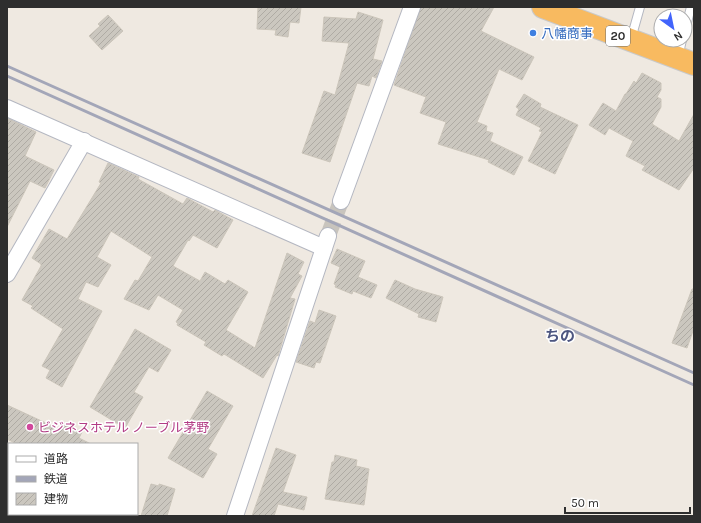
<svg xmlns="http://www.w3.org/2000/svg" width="701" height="523" viewBox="0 0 701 523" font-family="Karla,'Noto Sans JP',sans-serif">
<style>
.building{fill:url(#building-hatch);stroke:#cbc5ba}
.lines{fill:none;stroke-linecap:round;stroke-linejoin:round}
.minor-tunnel{stroke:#c8c4bd;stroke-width:16;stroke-dasharray:16 8;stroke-linecap:butt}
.service-casing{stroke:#b4b7c1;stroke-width:10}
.minor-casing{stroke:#b4b7c1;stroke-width:18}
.trunk-casing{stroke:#c9c9c9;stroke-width:24}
.service{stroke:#fff;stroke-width:8}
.minor{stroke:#fff;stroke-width:16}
.trunk{stroke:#f8ba60;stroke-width:22}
.rail{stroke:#a3a6b8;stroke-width:3}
.shop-dot{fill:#3f7fe0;stroke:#fff;stroke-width:1.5}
.hotel-dot{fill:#d1479c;stroke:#fff;stroke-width:1.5}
.labels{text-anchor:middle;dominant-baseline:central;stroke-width:3;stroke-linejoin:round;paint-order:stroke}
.shield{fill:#fff;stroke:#6d6d6d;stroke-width:1}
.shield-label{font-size:12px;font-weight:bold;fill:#2e2e2e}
.shop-label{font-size:13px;fill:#366cbe;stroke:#fff;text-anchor:start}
.hotel-label{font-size:13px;fill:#b23c85;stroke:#fff;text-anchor:start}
.quarter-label{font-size:15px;font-weight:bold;fill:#4d5680;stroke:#fff}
</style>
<defs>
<pattern id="building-hatch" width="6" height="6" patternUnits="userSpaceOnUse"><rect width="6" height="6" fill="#cbc7bf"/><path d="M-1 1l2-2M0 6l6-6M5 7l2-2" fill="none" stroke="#afaba4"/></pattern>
</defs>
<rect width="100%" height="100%" fill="#efe9e1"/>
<g class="building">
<path d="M258,7h43l-2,16 -9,-1 -2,15 -13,-2 1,-5 -19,-1z"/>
<path d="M421,7h73l-13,24 53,26 -12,23 -23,-11 -22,53 10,4 -1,5 7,2 -3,8 33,16 -9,18 -26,-13 1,-2 -51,-16 8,-22 -26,-9 6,-16 -32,-12z"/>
<path d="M358,12l25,8 -10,39 9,2 -6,17 -4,-2 -3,10 -12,-3 -27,79 -28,-9 22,-62 11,4 14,-52 -27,-2 2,-24 32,2z"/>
<path d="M108,15l15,16 -21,19 -13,-14 11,-10 -2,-2z"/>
<path d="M642,73l19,10v7l-4,7 4,2v8l-9,17 27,17 15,-27v54l-15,22 -37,-20 3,-4 -19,-10 7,-15 -24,-13 -4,7 -16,-10 14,-22 13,8 9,-17h1l8,-13 2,2z"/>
<path d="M524,94l17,10 -1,3 38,18 -23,49 -27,-13 14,-29 -3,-1 2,-3 -25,-13 3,-6 -3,-2z"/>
<path d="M7,118l29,14 -11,24 29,14 -9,18 -15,-7 -23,46z"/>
<path d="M108,163l31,14 -1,2 45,25 4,-6 26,14 2,-2 18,10 -16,28 -24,-13 -4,6 -1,-1 -15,26 27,15 5,-9 20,12 3,-4 20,12 -22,38 29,18 32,-95 17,9 -6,12 4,2 -12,22 5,1 -17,57 -1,-1 -14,23 -39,-24 -2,2 -18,-11 2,-3 -29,-17 1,-2 -2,-1 7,-12 -25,-15 -9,15 -25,-11 11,-19 3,1 14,-24 -41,-26 -14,26 14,8 -13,22 -12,-5 -8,17 24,12 -40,76 -16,-9 4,-8 -8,-4 21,-37 -32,-21 2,-2 -11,-6 19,-34v-2l-9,-6 17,-29 18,10 34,-56 -2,-1z"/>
<path d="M337,249l28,12 -7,16 19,8 -6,13 -18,-7 -1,3 -17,-7 1,-2 -2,-1 6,-17 -9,-4z"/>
<path d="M395,280l20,9 28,8 -7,25 -18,-5 1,-3 -33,-16z"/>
<path d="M692,289h2v39l-7,20 -15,-5z"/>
<path d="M319,310l17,6 -16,47 -4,-1 -2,6 -18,-6 14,-41 5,2z"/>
<path d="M135,329l36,21 -13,22 -9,-5 -15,25 9,5 -18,31 -35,-21z"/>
<path d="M207,391l26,15 -25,43 9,5 -14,24 -35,-20z"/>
<path d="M7,405l54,25 3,-7 18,9 -3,6 12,6h-74l-10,-5z"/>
<path d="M276,448l20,7 -13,37 24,5 -3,13 -26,-6 -4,12h-22z"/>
<path d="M335,455l22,5 -1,6 13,3 -5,36 -39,-6 7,-37h2z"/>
<path d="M151,484l8,2v-2l16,5 -8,27h-26z"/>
</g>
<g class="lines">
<path class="minor-tunnel" d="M328,236l13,-35"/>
<defs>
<g id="service">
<path d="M685,30l6,-23"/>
<path d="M631,39l9,-32"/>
<path d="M678,57l4,-17"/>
</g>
<g id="minor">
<path d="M7,108l317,140"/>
<path d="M341,201l71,-194"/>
<path d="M7,274l77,-133"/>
<path d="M235,516l93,-280"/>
</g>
<path id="trunk" d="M543,7l151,57"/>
</defs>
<use href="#service" class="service-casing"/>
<use href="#minor" class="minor-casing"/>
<use href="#trunk" class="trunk-casing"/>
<use href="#service" class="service"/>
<use href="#minor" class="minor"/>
<use href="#trunk" class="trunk"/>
<g class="rail">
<path d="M7,66l687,307"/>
<path d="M7,76l687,309"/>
</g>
</g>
<circle class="shop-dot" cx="533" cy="33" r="4"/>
<circle class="hotel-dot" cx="30" cy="427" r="4"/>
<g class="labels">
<rect class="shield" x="606" y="26" width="24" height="20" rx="3"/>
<g class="shield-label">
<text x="618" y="36">20</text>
</g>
<g class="shop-label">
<text x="541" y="33">八幡商事</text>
</g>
<g class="hotel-label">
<text x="38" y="427">ビジネスホテル ノーブル茅野</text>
</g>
<g class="quarter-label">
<text x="560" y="336">ちの</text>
</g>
</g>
<rect width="701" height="523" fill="none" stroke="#2e2e2e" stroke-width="16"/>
<rect x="8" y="443" width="130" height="72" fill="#ffffff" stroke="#ababab"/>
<rect x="16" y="456" width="20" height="6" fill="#ffffff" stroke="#ababab"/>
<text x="44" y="463" font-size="12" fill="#2e2e2e">道路</text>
<rect x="16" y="476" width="20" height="6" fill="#a3a6b8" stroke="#ababab"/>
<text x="44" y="483" font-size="12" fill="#2e2e2e">鉄道</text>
<rect x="16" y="493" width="20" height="12" fill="url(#building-hatch)" stroke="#ababab"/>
<text x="44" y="503" font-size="12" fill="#2e2e2e">建物</text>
<g transform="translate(673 28) rotate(147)"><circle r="19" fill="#ffffff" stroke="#ababab"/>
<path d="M0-3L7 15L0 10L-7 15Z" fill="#4264fb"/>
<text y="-6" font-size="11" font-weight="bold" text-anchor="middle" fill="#2e2e2e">N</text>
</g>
<path d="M565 507v6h125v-6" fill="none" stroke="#2e2e2e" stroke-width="2"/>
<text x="571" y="507" font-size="12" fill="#2e2e2e" stroke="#ffffff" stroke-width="3" paint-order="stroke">50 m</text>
</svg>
